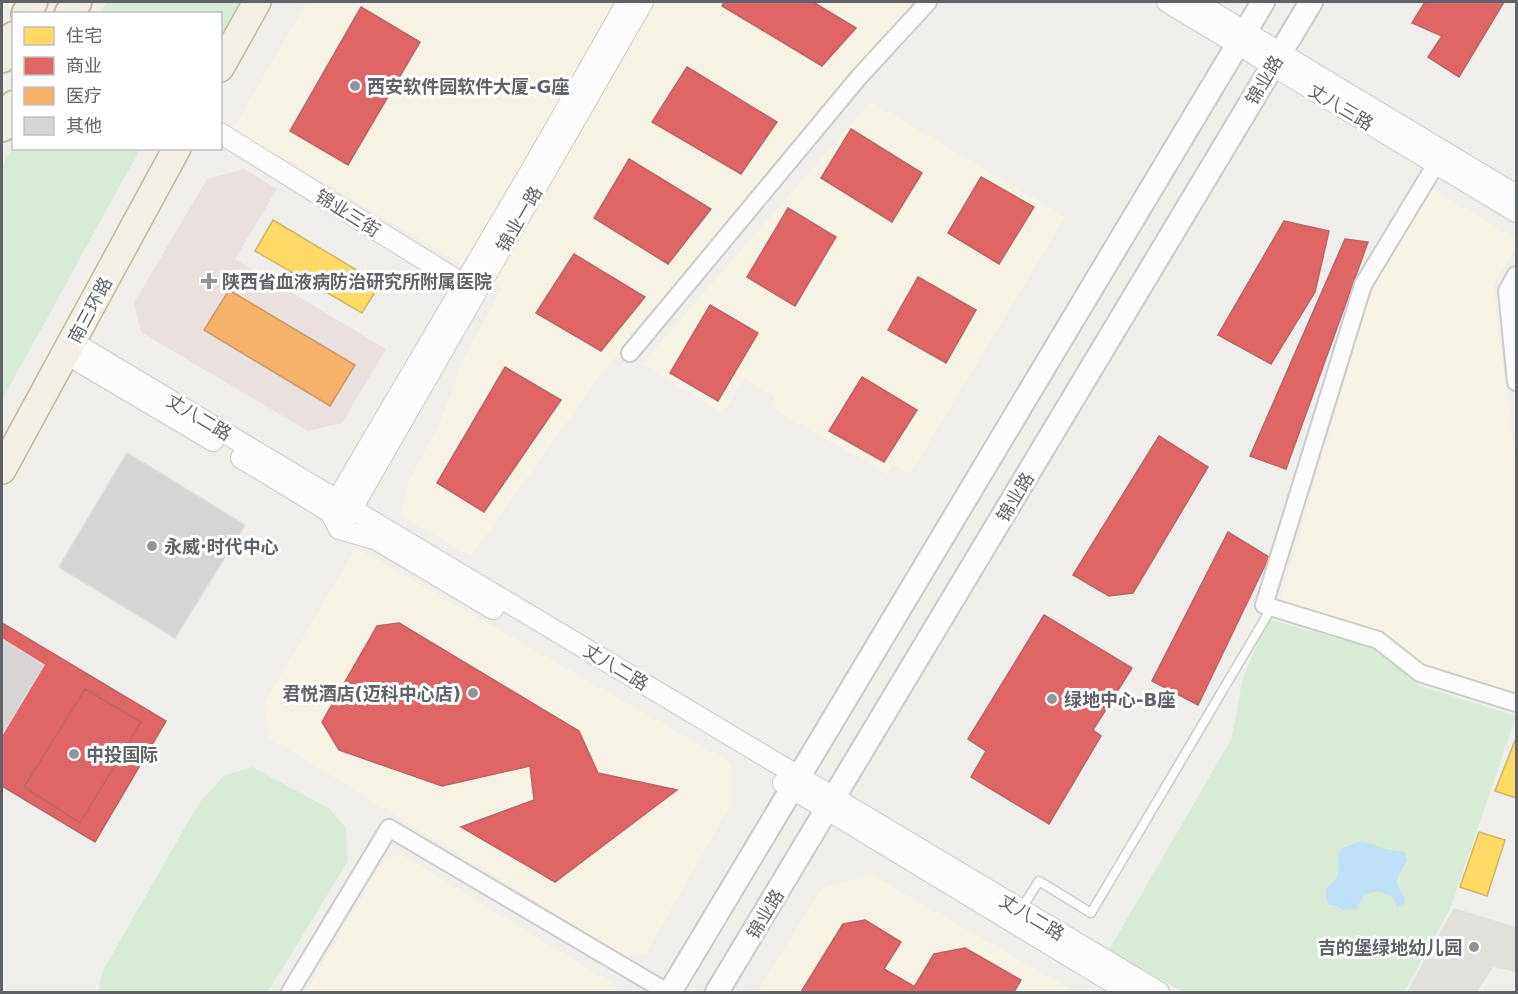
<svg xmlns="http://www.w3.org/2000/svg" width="1518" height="994" viewBox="0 0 1518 994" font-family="'DejaVu Sans','Noto Sans SC',sans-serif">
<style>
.commercial{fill:#f7f3e4}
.education{fill:#e2e0da}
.medical{fill:#eae0de}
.green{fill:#d8ebd6}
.water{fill:#bfe0f9}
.homes{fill:#ffd966;stroke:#cfb667;stroke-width:1.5}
.shops{fill:#e06666;stroke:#b96567;stroke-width:1.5}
.health{fill:#f6b26b;stroke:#c99a6a;stroke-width:1.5}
.building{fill:#d6d5d3;stroke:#deddd9;stroke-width:1.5}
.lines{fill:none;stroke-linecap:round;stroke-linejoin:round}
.service-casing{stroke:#cbcccc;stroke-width:11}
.minor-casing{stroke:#cbcccc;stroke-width:20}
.tertiary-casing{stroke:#cbcccc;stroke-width:22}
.secondary-casing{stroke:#cacacb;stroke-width:26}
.trunk-casing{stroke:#c8b996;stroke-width:30}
.motorway-casing{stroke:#c8b996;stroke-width:32}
.service{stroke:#fdfcfc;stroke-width:8}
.minor{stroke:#fdfcfc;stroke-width:16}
.tertiary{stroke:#fdfcfc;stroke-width:20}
.secondary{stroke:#fdfcfc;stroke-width:22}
.trunk{stroke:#f2f0e6;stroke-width:27}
.motorway{stroke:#f0ede3;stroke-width:28}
.poi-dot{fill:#919496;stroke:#fff;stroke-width:2}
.labels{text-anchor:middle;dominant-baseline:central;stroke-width:6;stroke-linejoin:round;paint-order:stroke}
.street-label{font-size:18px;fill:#5f6368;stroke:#fff}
.poi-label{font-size:18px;font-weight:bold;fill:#5f6368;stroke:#fff;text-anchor:start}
</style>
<rect width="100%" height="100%" fill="#efeeea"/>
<g class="commercial">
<path d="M307,2h606l-104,120 -211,256 -127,178 -70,-41 8,-34 30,-56 26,-69 37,-68 -269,-159z"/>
<path d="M871,102l194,115 -155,257 -17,-9 -6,9 -113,-65v-13l-29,-18 -22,35 -81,-49z"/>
<path d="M1432,189l84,50v8l-23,38 23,182v223l-1,7 -94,-27 -37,-34 -105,-32 94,-319z"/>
<path d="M356,548l375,215v41l-85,149 -21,3 -355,-218 -5,-36z"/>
<path d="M402,855l216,132 -4,5h-308l80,-135z"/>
<path d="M870,874l205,118h-318l64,-103z"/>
</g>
<path class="education" d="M1454,908l62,19v45l-23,-5 -16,25h-70z"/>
<path class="medical" d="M244,169l33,20 -42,70 151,90 -44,74 -34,8 -167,-99 -7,-29 73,-124z"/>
<g class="green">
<path d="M107,2h135l-21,40 -1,-28h-120z"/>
<path d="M13,146l1,2 126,1 -138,251v-233z"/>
<path d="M1267,619l107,29 46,38 96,30 -65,191 -47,85h-221l-74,-42 123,-212 10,-57z"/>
<path d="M252,767l78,42 16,19 2,33 -80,131h-170l4,-20 97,-169 25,-27z"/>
</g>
<path class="water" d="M1362,841l23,8 19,3 3,8c-10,20 -15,17 -2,39l-1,5 -7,3 -3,-9 -16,-7 -14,4 -8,14 -13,1 -5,-4 -9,-1 -3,-7 1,-11c11,-5 15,-17 10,-28l5,-11z"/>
<g class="homes">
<path d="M273,220l107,64 -18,29 -107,-62z"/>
<path d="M436,649l112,69 -11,32 -69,10 -41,-91z"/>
<path d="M1516,738v60l-21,-7z"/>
<path d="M1479,832l26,8 -18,56 -27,-9z"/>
</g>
<g class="shops">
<path d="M724,2h89l43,26 -34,38 -100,-60z"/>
<path d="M1425,2h79l-45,75 -31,-20 14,-21 -30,-13z"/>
<path d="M361,7l59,35 -72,123 -58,-34z"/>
<path d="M687,67l90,55 -36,52 -89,-52z"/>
<path d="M851,129l71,44 -30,49 -71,-44z"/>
<path d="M629,159l82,50 -43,55 -74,-46z"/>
<path d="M981,177l53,30 -35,57 -51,-31z"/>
<path d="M788,208l48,29 -41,69 -48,-29z"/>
<path d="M1284,221l45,10 -14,61 -44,72 -53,-29z"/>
<path d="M1345,239l23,3 -82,227 -36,-13z"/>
<path d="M574,254l71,43 -44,54 -65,-38z"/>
<path d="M918,277l58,33 -30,53 -58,-33z"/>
<path d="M710,305l48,28 -40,68 -48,-28z"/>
<path d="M505,367l56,33 -77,112 -47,-29z"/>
<path d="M862,377l55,33 -33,52 -55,-31z"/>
<path d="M1159,436l49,31 -75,126 -24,3 -36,-21z"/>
<path d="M1228,532l41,25 -71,148 -46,-24z"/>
<path d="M1044,615l88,53 -39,62 8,6 -52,88 -78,-47 15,-26 -18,-12z"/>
<path d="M2,623l164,98 -71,121 -93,-56z"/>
<path d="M399,623l180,108 19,42 79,17 -122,92 -94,-55 73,-27 -4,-34 -88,20 -103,-36 -17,-28 55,-96z"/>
<path d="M85,689l56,33 -61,101 -56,-36z"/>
<path d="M865,920l36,22 -17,27 40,23h-123l42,-68z"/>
<path d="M965,948l56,32 -7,12h-103l23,-38z"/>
</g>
<path class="health" d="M229,290l126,75 -25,41 -126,-76z"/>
<g class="building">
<path d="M127,453l118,72 -70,113 -116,-71z"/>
<path d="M2,639l42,26 -42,70z"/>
</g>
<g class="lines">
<defs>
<path id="service" d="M1021,909l18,-28 52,32 181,-306"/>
<g id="minor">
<path d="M1436,164l-73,121 -99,320 114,35 42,33 96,30"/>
<path d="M1516,275l-9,16 9,91"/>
<path d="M630,353l229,-276 69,-75"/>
<path d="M290,992l99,-164 278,164"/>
</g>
<g id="tertiary">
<path d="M1167,2l349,210"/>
<path d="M1196,2l320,193"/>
<path d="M220,133l253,157"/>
<path d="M73,342l1086,650"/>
<path d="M66,354l147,87"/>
<path d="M241,458l89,54 9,17 38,11 116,69"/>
<path d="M331,510l203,-345 93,-163"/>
<path d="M346,519l297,-517"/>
<path d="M783,783l345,209"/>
</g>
<g id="secondary">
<path d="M670,992l593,-990"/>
<path d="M717,992l594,-990"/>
</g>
<g id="trunk">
<path d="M220,68l37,-66"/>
<path d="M2,470l175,-322"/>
</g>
<g id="motorway">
<path d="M26,14l7,-12"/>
<path d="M69,14l8,-12"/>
<path d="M2,58l12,-22"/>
<path d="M2,127l12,-22"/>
</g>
</defs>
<use href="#service" class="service-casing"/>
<use href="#minor" class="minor-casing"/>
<use href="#tertiary" class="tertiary-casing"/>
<use href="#secondary" class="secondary-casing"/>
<use href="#trunk" class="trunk-casing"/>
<use href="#motorway" class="motorway-casing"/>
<use href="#service" class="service"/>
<use href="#minor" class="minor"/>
<use href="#tertiary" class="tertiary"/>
<use href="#secondary" class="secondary"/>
<use href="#trunk" class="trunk"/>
<use href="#motorway" class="motorway"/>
</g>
<g class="poi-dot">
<circle cx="355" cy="86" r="6"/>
<path d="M206 272h6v6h6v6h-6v6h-6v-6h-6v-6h6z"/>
<circle cx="152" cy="546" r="6"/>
<circle cx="473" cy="693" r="6"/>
<circle cx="1052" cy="699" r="6"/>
<circle cx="74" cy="754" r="6"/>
<circle cx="1474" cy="947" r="6"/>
</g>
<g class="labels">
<g class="street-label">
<text transform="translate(1264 80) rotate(-59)">锦业路</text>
<text transform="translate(1341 107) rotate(31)">丈八三路</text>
<text transform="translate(348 213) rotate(32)">锦业三街</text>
<text transform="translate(519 219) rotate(-60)">锦业一路</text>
<text transform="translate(90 310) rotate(-62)">南三环路</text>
<text transform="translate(199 417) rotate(31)">丈八二路</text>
<text transform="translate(1015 497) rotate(-59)">锦业路</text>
<text transform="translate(616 667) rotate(31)">丈八二路</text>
<text transform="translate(765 914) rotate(-59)">锦业路</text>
<text transform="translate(1032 917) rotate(31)">丈八二路</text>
</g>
<g class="poi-label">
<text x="367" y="86">西安软件园软件大厦-G座</text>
<text x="222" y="281">陕西省血液病防治研究所附属医院</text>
<text x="164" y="546">永威·时代中心</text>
<text x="461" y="693" text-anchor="end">君悦酒店(迈科中心店)</text>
<text x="1064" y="699">绿地中心-B座</text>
<text x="86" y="754">中投国际</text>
<text x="1462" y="947" text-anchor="end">吉的堡绿地幼儿园</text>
</g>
</g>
<rect width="1518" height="994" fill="none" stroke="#5f6368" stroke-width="6"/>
<rect x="12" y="12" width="210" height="138" fill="#ffffff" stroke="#bfc1c3" stroke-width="1.5"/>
<rect x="24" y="27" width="30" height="18" fill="#ffd966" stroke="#bfc1c3" stroke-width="1.5"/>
<text x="66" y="42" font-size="18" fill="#5f6368">住宅</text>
<rect x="24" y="57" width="30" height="18" fill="#e06666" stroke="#bfc1c3" stroke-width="1.5"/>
<text x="66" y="72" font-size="18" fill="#5f6368">商业</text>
<rect x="24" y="87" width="30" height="18" fill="#f6b26b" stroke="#bfc1c3" stroke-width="1.5"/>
<text x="66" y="102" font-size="18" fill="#5f6368">医疗</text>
<rect x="24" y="117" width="30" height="18" fill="#d6d5d3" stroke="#bfc1c3" stroke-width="1.5"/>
<text x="66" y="132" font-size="18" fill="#5f6368">其他</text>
</svg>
